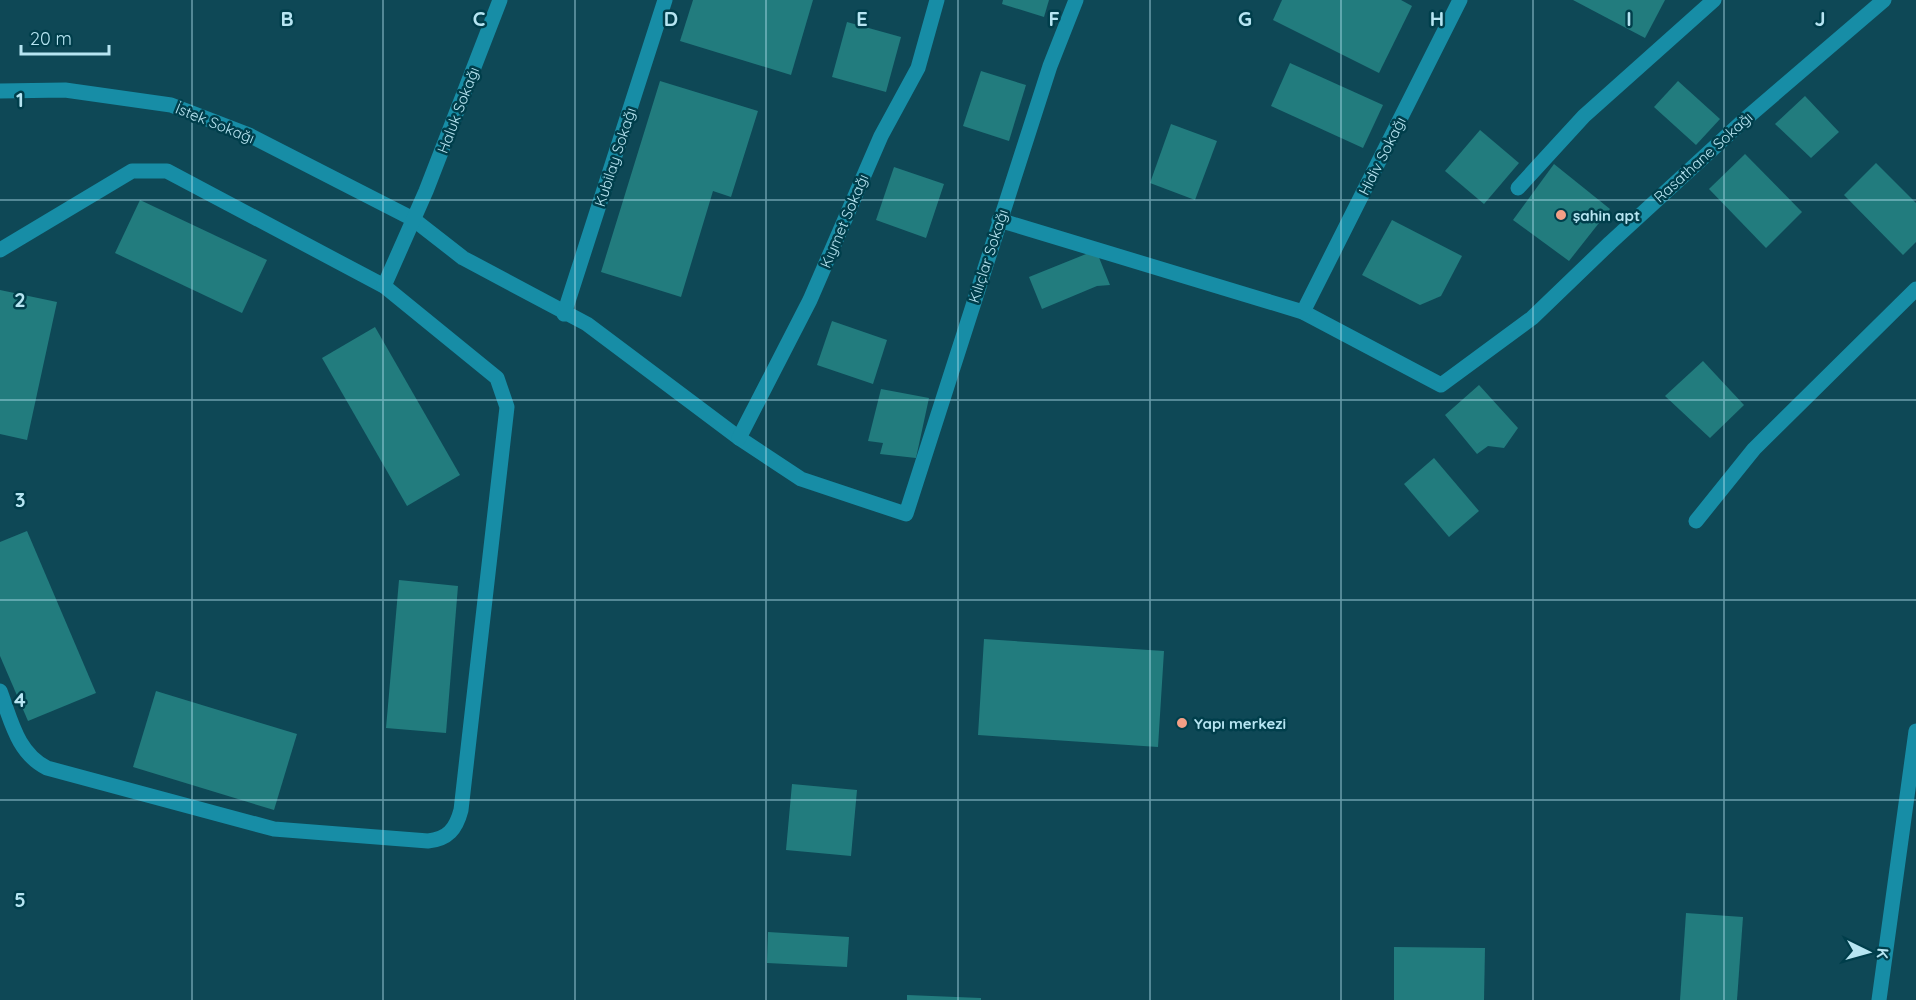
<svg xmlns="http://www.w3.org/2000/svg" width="1916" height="1000" viewBox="0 0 1916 1000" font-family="Quicksand,sans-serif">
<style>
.building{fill:#227c7e}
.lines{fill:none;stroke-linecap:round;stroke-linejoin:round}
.minor{stroke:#178da6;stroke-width:15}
.grid{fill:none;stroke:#b7e5f2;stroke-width:1.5;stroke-opacity:0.55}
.poi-dot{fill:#f39f86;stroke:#003e4b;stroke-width:2}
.labels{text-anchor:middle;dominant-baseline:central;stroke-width:5;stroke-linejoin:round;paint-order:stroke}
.street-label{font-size:15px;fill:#b7e5f2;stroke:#003e4b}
.poi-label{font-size:15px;font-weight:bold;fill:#b7e5f2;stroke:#003e4b;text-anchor:start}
.grid-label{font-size:20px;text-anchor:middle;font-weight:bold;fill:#b7e5f2;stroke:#003e4b;stroke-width:5;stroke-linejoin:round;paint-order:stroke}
</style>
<rect width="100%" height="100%" fill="#0e4856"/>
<g class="building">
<path d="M693,0h120l-22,75 -111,-34z"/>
<path d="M1003,0h46l-5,17 -42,-13z"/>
<path d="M1282,0h119l11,6 -33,67 -106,-53z"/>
<path d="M1573,0h92l-20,38z"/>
<path d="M847,22l54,15 -15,55 -54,-15z"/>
<path d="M1290,63l93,42 -20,43 -92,-42z"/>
<path d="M981,71l45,14 -17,56 -46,-15z"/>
<path d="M660,81l98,30 -27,86 -18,-6 -32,106 -80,-25z"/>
<path d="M1678,81l42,38 -24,26 -42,-38z"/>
<path d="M1805,96l34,36 -28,26 -36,-34z"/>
<path d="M1171,124l46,17 -22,59 -45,-17z"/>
<path d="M1480,130l39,33 -35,41 -39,-33z"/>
<path d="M1745,154l57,58 -36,36 -57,-59z"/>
<path d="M1876,163l40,40v39l-13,13 -59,-60z"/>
<path d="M1554,164l56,45 -41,52 -56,-41z"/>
<path d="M894,167l50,17 -18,54 -50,-18z"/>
<path d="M140,200l127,60 -25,53 -127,-60z"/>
<path d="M1392,220l70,36 -21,40 -21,9 -58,-30z"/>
<path d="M1096,250l14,35 -13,1 -55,23 -13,-32z"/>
<path d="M0,290l57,12 -30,138 -27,-6z"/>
<path d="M832,321l55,19 -14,44 -56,-19z"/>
<path d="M375,327l85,148 -53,31 -85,-148z"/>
<path d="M1703,361l41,44 -34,33 -45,-42z"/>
<path d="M1479,385l39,43 -14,20 -16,-2 -11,8 -32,-39z"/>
<path d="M881,389l48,9 -13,60 -36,-4 3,-11 -15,-2z"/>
<path d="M1434,458l45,53 -30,26 -45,-53z"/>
<path d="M27,531l69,162 -68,28 -28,-65v-114z"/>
<path d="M399,580l59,6 -12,147 -60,-5z"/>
<path d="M984,639l180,12 -6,96 -180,-12z"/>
<path d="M156,691l141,43 -23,76 -141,-43z"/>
<path d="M792,784l65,6 -6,66 -65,-6z"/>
<path d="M1686,913l57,4 -6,83h-57z"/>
<path d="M768,932l81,5 -2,30 -80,-4z"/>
<path d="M1394,947l91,1 -1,52h-90z"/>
<path d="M907,995l74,3v2h-74z"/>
</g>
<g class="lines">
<g class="minor">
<path d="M0,91l65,-1 106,15 78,30 164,84 50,39 124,66 152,114 62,41 105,35 144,-448 26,-66"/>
<path d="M1518,188l66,-72 130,-116"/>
<path d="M999,220l304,92 138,73 91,-67 78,-75 133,-122 141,-121"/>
<path d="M0,250l132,-79h35l217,115 113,92 10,29 -46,403c-5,19 -13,29 -33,31l-154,-12 -227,-61c-30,-15 -36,-48 -47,-77"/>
<path d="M384,286l42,-95 74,-191"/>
<path d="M1303,312l157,-312"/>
<path d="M564,314l101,-314"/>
<path d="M739,438l71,-138 71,-164 37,-68 19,-68"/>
<path d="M1696,521l58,-72 162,-160"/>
<path d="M1879,1000l37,-269"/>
</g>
</g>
<path class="grid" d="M192,0v1000M383,0v1000M575,0v1000M766,0v1000M958,0v1000M1150,0v1000M1341,0v1000M1533,0v1000M1724,0v1000M0,200h1916M0,400h1916M0,600h1916M0,800h1916"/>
<g class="poi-dot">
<circle cx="1561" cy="215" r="6"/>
<circle cx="1182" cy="723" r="6"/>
</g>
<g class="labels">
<g class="street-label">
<text transform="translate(458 110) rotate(-69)">Haluk Sokağı</text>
<text transform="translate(215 123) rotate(22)">İstek Sokağı</text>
<text transform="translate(1382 156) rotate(-63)">Hidiv Sokağı</text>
<text transform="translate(615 157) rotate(-72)">Kubilay Sokağı</text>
<text transform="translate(1703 157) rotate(-42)">Rasathane Sokağı</text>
<text transform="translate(844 221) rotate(-67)">Kıymet Sokağı</text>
<text transform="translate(988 256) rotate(-72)">Kılıçlar Sokağı</text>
</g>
<g class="poi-label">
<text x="1573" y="215">şahin apt</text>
<text x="1194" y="723">Yapı merkezi</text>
</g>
</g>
<g class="grid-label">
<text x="287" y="26">B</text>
<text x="479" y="26">C</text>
<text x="671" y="26">D</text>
<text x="862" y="26">E</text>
<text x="1054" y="26">F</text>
<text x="1245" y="26">G</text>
<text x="1437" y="26">H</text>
<text x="1629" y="26">I</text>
<text x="1820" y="26">J</text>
<text x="20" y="107">1</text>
<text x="20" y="307">2</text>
<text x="20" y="507">3</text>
<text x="20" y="707">4</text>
<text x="20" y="907">5</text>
</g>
<g transform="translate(1868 952) rotate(95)" stroke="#003e4b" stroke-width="4.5" paint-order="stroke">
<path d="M0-4.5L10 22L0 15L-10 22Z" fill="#b7e5f2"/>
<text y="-9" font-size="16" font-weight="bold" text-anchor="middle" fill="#b7e5f2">K</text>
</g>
<path d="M21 45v9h88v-9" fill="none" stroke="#b7e5f2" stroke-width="3"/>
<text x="30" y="45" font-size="18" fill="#b7e5f2" stroke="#003e4b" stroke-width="4.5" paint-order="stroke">20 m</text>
</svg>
